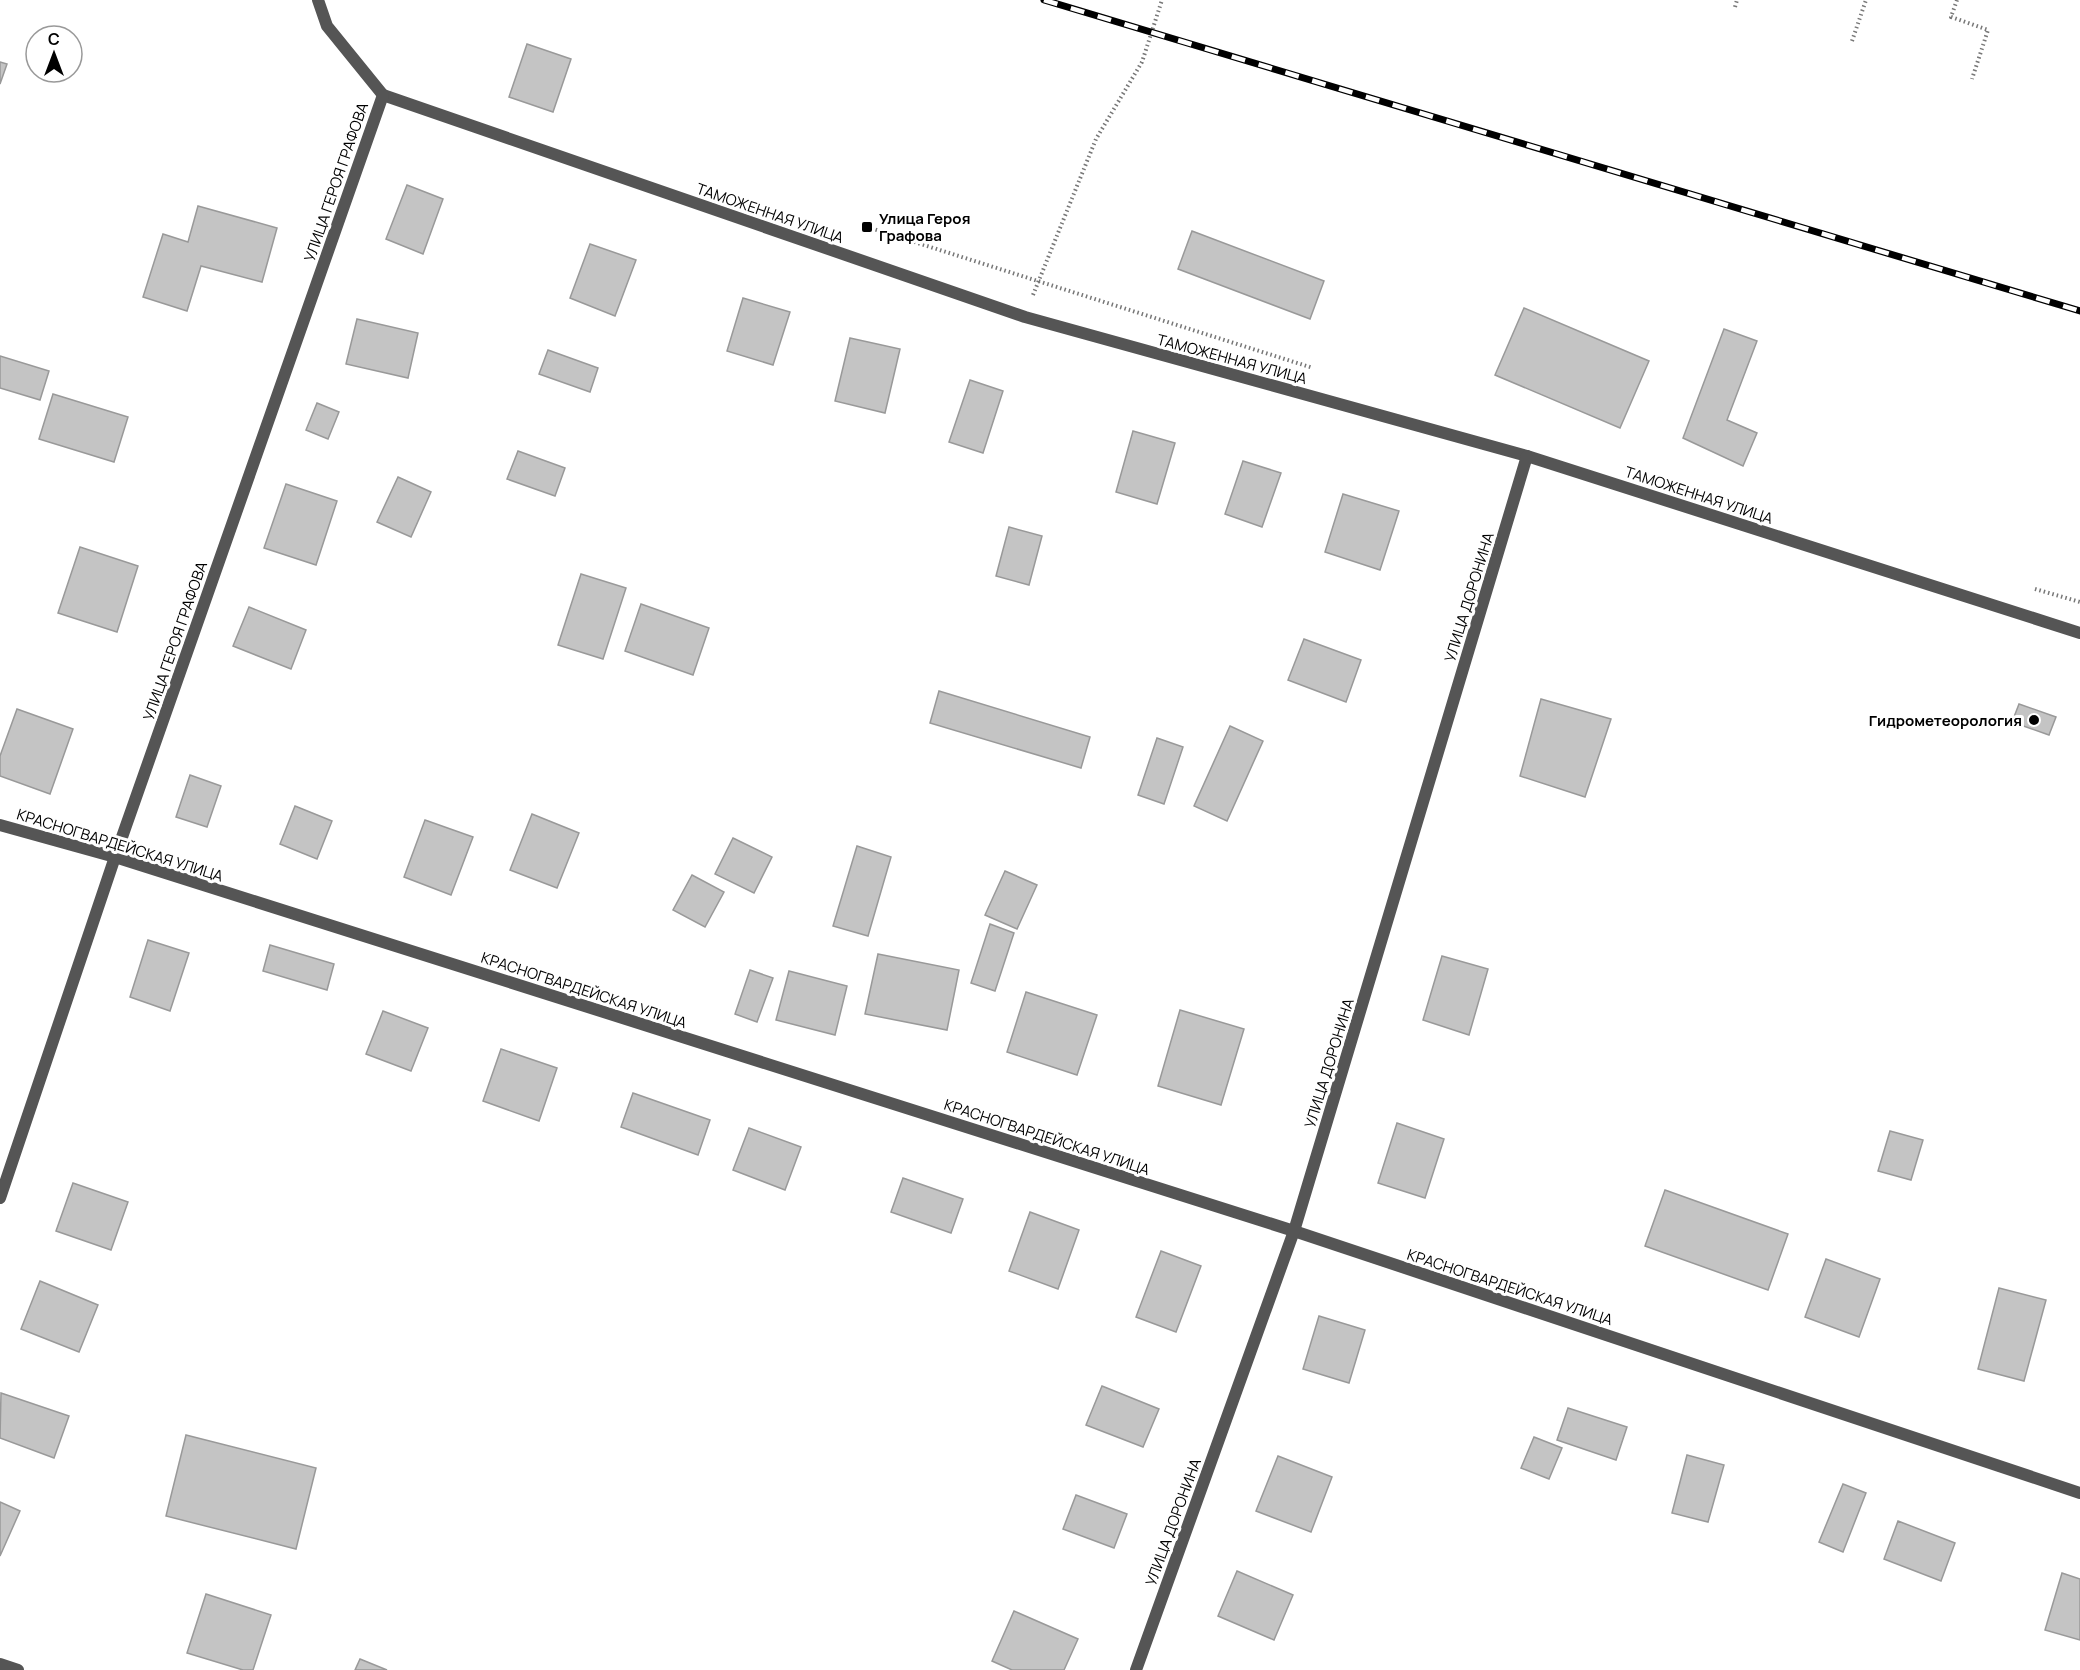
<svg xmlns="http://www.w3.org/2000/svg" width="2080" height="1670" viewBox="0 0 2080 1670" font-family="Manrope,sans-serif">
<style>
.building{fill:#c4c4c4;stroke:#999;stroke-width:1.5}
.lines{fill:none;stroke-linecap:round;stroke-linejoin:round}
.path{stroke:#777;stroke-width:4;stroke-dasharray:1.5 3;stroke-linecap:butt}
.minor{stroke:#555;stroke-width:12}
.rail-casing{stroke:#000;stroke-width:7}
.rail{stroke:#fff;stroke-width:4.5;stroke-dasharray:14;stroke-linecap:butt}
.poi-dot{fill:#000;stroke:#fff;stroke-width:2}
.labels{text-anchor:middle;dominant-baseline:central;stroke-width:6;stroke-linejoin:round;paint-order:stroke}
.street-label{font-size:15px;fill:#000;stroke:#fff}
.poi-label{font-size:15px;font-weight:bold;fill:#000;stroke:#fff;text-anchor:start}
</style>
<rect width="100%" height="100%" fill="#fff"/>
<g class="building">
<path d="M527,44l44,15 -18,53 -44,-15z"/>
<path d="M0,62l7,2 -7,20z"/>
<path d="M407,185l36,14 -20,55 -37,-15z"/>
<path d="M198,206l79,22 -15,54 -61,-16 -14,45 -44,-14 20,-63 25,8z"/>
<path d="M1192,231l132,50 -14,38 -132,-50z"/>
<path d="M590,244l46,16 -21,56 -45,-18z"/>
<path d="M743,298l47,14 -17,53 -46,-14z"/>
<path d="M1524,308l125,53 -29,67 -125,-53z"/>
<path d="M357,319l61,14 -10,45 -62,-14z"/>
<path d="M1724,329l33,12 -30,79 30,13 -14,33 -60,-28z"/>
<path d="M850,338l50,11 -15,64 -50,-12z"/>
<path d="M548,350l50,18 -8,24 -51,-18z"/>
<path d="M0,356l49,15 -9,29 -40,-12z"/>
<path d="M970,380l33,11 -20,62 -34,-11z"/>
<path d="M53,394l75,23 -14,45 -75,-23z"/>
<path d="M317,403l22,9 -11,27 -22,-9z"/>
<path d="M1133,431l42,12 -18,61 -41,-12z"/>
<path d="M518,451l47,17 -10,28 -48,-17z"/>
<path d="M1243,461l38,12 -19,54 -37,-13z"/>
<path d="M398,477l33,15 -20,45 -34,-15z"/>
<path d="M286,484l51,17 -21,64 -52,-17z"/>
<path d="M1343,494l56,17 -19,59 -55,-18z"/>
<path d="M1009,527l33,9 -13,49 -33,-9z"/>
<path d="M80,547l58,19 -21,66 -59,-19z"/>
<path d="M581,574l45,14 -23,71 -45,-14z"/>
<path d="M641,604l68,24 -16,47 -68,-24z"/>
<path d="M249,607l57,23 -15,39 -58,-23z"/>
<path d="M1304,639l57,21 -15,42 -58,-22z"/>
<path d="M939,691l151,46 -9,31 -151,-45z"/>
<path d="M1541,699l70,20 -26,78 -65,-21z"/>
<path d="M2019,704l37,13 -7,18 -37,-13z"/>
<path d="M17,709l56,20 -23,65 -50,-18v-20z"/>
<path d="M1230,726l33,15 -36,80 -33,-15z"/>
<path d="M1157,738l26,9 -19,57 -26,-9z"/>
<path d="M190,775l31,11 -14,41 -31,-10z"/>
<path d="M295,806l37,15 -15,38 -37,-15z"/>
<path d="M532,814l47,19 -22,55 -47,-18z"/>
<path d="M425,820l48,17 -22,58 -47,-18z"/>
<path d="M733,838l39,19 -18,36 -39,-19z"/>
<path d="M857,846l34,11 -23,79 -35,-10z"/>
<path d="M1005,871l32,14 -20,44 -32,-14z"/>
<path d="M692,875l32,17 -19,35 -32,-17z"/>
<path d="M990,924l24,9 -19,58 -24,-8z"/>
<path d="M148,940l41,13 -19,58 -40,-14z"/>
<path d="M270,945l64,19 -7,26 -64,-19z"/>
<path d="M878,954l81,16 -12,60 -82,-16z"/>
<path d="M1442,956l46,13 -19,66 -46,-15z"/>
<path d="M750,970l23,8 -16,44 -22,-8z"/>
<path d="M789,971l58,15 -12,49 -59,-15z"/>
<path d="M1026,992l71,23 -20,60 -70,-23z"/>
<path d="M1180,1010l64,19 -23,76 -63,-19z"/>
<path d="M383,1011l45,17 -17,43 -45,-17z"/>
<path d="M501,1049l56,19 -18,53 -56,-20z"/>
<path d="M633,1093l77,27 -12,35 -77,-28z"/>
<path d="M1397,1123l47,16 -19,59 -47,-15z"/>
<path d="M749,1128l52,19 -16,43 -52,-20z"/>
<path d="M1890,1131l33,9 -12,40 -33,-9z"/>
<path d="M903,1178l60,21 -12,34 -60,-21z"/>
<path d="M73,1183l55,19 -17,48 -55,-19z"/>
<path d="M1665,1190l123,44 -20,56 -123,-44z"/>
<path d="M1030,1212l49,18 -21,59 -49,-18z"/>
<path d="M1161,1251l40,15 -25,66 -40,-15z"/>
<path d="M1826,1259l54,20 -21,58 -54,-20z"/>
<path d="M40,1281l58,24 -19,47 -58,-23z"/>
<path d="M1999,1288l47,12 -22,81 -46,-12z"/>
<path d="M1319,1316l46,14 -16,53 -46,-14z"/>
<path d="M1102,1386l57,23 -16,38 -57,-22z"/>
<path d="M1,1393l68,23 -15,42 -54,-20z"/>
<path d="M1568,1408l59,19 -11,33 -59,-20z"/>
<path d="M186,1435l130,33 -20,81 -130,-33z"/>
<path d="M1534,1437l28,11 -13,31 -28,-11z"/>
<path d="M1687,1455l37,10 -16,57 -36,-9z"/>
<path d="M1278,1456l54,21 -21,55 -55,-21z"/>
<path d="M1843,1484l23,9 -23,59 -24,-10z"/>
<path d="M1076,1495l51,19 -13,34 -51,-19z"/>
<path d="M0,1502l20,9 -20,45z"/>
<path d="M1898,1521l57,22 -14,38 -57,-22z"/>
<path d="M1237,1571l56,24 -19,45 -56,-24z"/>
<path d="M2062,1573l18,6v61l-35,-10z"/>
<path d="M206,1594l65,21 -18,55h-10l-56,-17z"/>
<path d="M1014,1611l64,28 -14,31h-52l-20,-9z"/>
<path d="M360,1659l27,11h-32z"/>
</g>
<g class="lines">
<g class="path">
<path d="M1957,0l-6,17 37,13 -16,49"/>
<path d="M1735,7l2,-7"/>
<path d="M1852,41l14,-41"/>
<path d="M867,227l446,141"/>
<path d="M1033,295l63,-156 46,-77 20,-62"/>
<path d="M2035,589l45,13"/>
</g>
<g class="minor">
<path d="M318,0l9,26 56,69"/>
<path d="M383,95l642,222 502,139 553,177"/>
<path d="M0,825l115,32 1179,374 786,262"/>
<path d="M0,1198l115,-341 268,-762"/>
<path d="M0,1664l18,6"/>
<path d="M1136,1670l158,-439 233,-775"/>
</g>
<defs>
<path id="rail" d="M1044,0l1036,311"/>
</defs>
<use href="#rail" class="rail-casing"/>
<use href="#rail" class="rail"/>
</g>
<g class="poi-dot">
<rect x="861" y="221" width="12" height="12" rx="3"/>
<circle cx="2034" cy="720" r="6"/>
</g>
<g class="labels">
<g class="street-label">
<text transform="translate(336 182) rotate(-71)">УЛИЦА ГЕРОЯ ГРАФОВА</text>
<text transform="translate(770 213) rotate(19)">ТАМОЖЕННАЯ УЛИЦА</text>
<text transform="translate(1232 359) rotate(15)">ТАМОЖЕННАЯ УЛИЦА</text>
<text transform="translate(1699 495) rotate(18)">ТАМОЖЕННАЯ УЛИЦА</text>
<text transform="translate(1469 597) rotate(-73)">УЛИЦА ДОРОНИНА</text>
<text transform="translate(175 641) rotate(-71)">УЛИЦА ГЕРОЯ ГРАФОВА</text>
<text transform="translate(120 845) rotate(17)">КРАСНОГВАРДЕЙСКАЯ УЛИЦА</text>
<text transform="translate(584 990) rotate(18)">КРАСНОГВАРДЕЙСКАЯ УЛИЦА</text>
<text transform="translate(1329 1063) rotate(-73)">УЛИЦА ДОРОНИНА</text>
<text transform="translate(1047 1137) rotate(18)">КРАСНОГВАРДЕЙСКАЯ УЛИЦА</text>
<text transform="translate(1510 1287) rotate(18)">КРАСНОГВАРДЕЙСКАЯ УЛИЦА</text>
<text transform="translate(1173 1522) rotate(-70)">УЛИЦА ДОРОНИНА</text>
</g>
<g class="poi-label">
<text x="879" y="218">Улица Героя<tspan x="879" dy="17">Графова</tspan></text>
<text x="2022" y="720" text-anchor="end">Гидрометеорология</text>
</g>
</g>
<g transform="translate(54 54)"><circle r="28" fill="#ffffff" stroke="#999999" stroke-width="1.5"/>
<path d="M0-4.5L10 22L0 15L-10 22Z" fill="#000000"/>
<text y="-9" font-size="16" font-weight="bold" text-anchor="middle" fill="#000000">С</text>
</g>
</svg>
